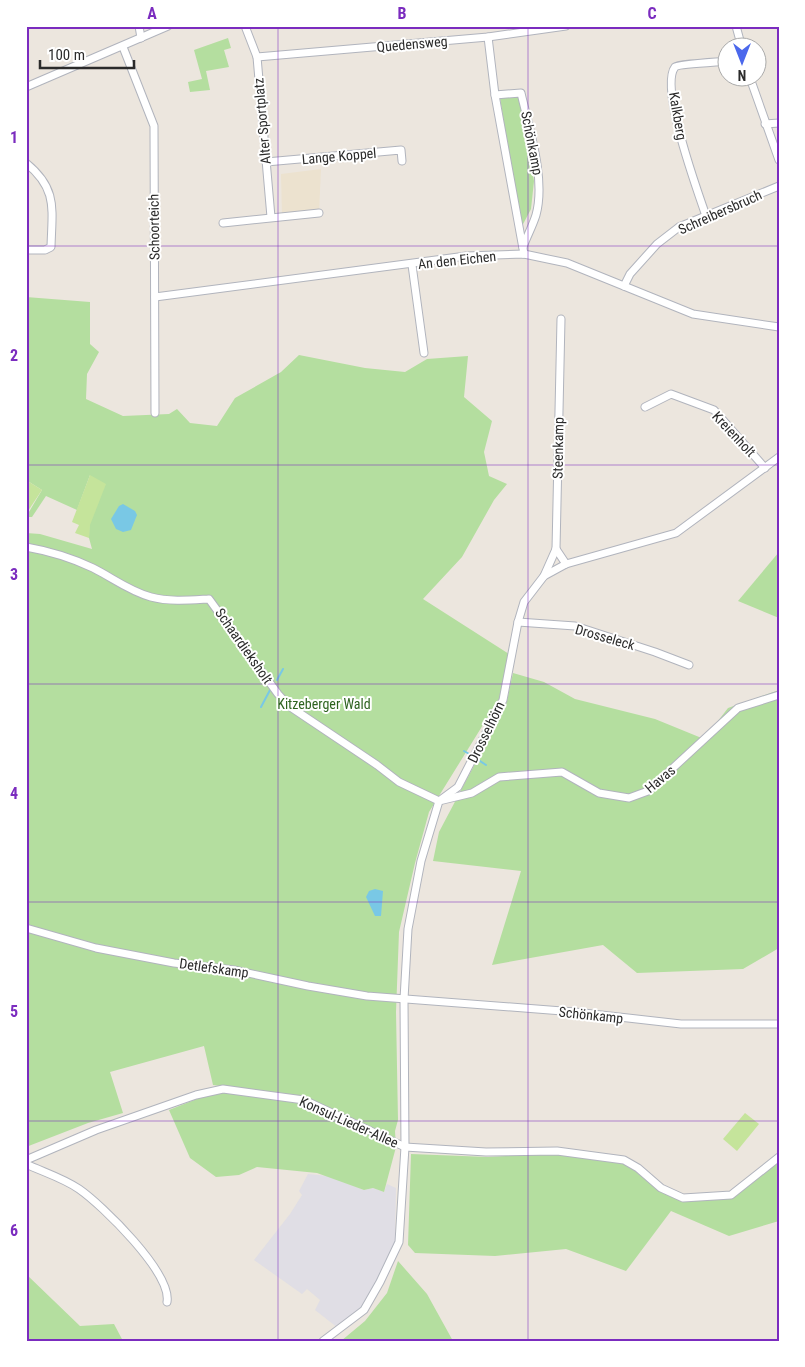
<svg xmlns="http://www.w3.org/2000/svg" width="805" height="1367" viewBox="0 0 805 1367" font-family="'Roboto Condensed',sans-serif">
<style>
.industrial{fill:#e0dee5}
.education{fill:#ece2cf}
.green{fill:#b4de9f}
.pitch{fill:#c5e49b}
.water{fill:#79c8e5}
.lines{fill:none;stroke-linecap:round;stroke-linejoin:round}
.stream{stroke:#79c8e5;stroke-width:2}
.minor-casing{stroke:#b1b4bd;stroke-width:9}
.minor{stroke:#fff;stroke-width:7}
.grid{fill:none;stroke:#7b2cbf;stroke-width:1;stroke-opacity:0.55}
.labels{text-anchor:middle;dominant-baseline:central;stroke-width:4;stroke-linejoin:round;paint-order:stroke}
.street-label{font-size:14px;fill:#2b2b2b;stroke:#fff}
.park-label{font-size:14px;fill:#2e6320;stroke:#fff}
.neatline{fill:none;stroke:#7b2cbf;stroke-width:2}
.grid-label{font-size:16px;text-anchor:middle;font-weight:bold;fill:#7b2cbf}
</style>
<rect width="100%" height="100%" fill="#ece6de"/>
<path class="industrial" d="M308,1174l20,2 36,14 9,-2 11,4 3,-8 9,4 -1,55 -31,65 -26,20 -23,-18 5,-10 -13,-11 -5,5 -48,-34 36,-46 12,-19 -3,-4z"/>
<path class="education" d="M321,169l-2,44 -37,4 -1,-43z"/>
<g class="green">
<path d="M228,38l3,10 -7,2 5,17 -23,4 4,19 -20,2 -2,-10 14,-3 -8,-29z"/>
<path d="M519,96l15,85 -3,28 -10,19 -21,-130z"/>
<path d="M26,297l64,5v42l9,8 -12,22 -1,25 37,17 46,-2 8,-5 13,14 27,3 18,-28 46,-26 18,-17 66,13 40,4 22,-13 41,-3 -4,41 28,24 -8,31 5,24 18,8 -13,16 -32,57 -39,42 86,55 -10,45 -70,113 -14,51 -16,69 -3,80 2,108 -3,11 1,16 -12,45 -11,-4 -9,2 -47,-17 -60,-6 -18,8 -23,2 -26,-19 -21,-48 58,-23 -14,-2 -9,-39 -94,26 13,41 -35,10 -62,24v-614l14,1 52,15 -3,-11 1,-63 -13,35 -31,-14 -14,21h-6l16,-27 -16,-10z"/>
<path d="M779,552v66l-41,-17z"/>
<path d="M513,673l31,9 31,17 80,20 49,20 24,-31 51,-18v258l-36,21 -106,4 -34,-28 -111,20 29,-94 -88,-10 6,-29 67,-127z"/>
<path d="M557,1153l67,9 59,38 48,-3 48,-36v60l-50,15 -58,-25 -45,60 -60,-22 -71,7 -80,-3 -7,-8 3,-91 77,3z"/>
<path d="M398,1261l29,33 26,47h-112l24,-20 22,-28z"/>
<path d="M26,1274l54,52 34,-2 9,17h-97z"/>
</g>
<g class="pitch">
<path d="M90,475l16,9 -16,41 -1,13 -14,-5 4,-8 -7,-3z"/>
<path d="M26,480l16,10 -16,24z"/>
<path d="M745,1113l14,11 -22,27 -14,-12z"/>
</g>
<g class="water">
<path d="M123,504l12,7 2,4 -6,15 -8,2 -7,-3 -5,-10 8,-13z"/>
<path d="M375,889l8,2 -2,25h-6l-9,-19 3,-6z"/>
</g>
<g class="lines">
<g class="stream">
<path d="M277,680l6,-11"/>
<path d="M261,707l9,-17"/>
<path d="M464,751l7,4"/>
<path d="M477,759l9,6"/>
</g>
<defs>
<g id="minor">
<path d="M139,26l2,12"/>
<path d="M245,26l12,31 14,160"/>
<path d="M736,26l6,22"/>
<path d="M488,37l7,58 29,159"/>
<path d="M123,47l31,79 1,287"/>
<path d="M257,57l231,-20 78,-11"/>
<path d="M750,78l29,82"/>
<path d="M26,87l142,-61"/>
<path d="M495,95l26,-2c8,35 25,86 15,122 -3,10 -9,21 -13,32"/>
<path d="M765,124l14,-1"/>
<path d="M266,162l135,-12 1,11"/>
<path d="M26,163c32,26 26,46 25,84l-6,3h-19"/>
<path d="M706,216c-8,-24 -47,-129 -31,-149 3,-3 44,-5 53,-6"/>
<path d="M223,223l96,-10"/>
<path d="M412,265l12,88"/>
<path d="M624,286l6,-12 27,-30 22,-17 100,-41"/>
<path d="M155,297l311,-41 58,-2 43,9 126,51 86,13"/>
<path d="M645,407l26,-13 43,16 51,58"/>
<path d="M26,547c23,4 46,11 67,21 20,10 36,23 58,29 19,5 40,3 58,2l69,95 11,12 88,59 22,17 40,19 33,-8 27,-16 63,-5 37,21 30,5 19,-7 90,-83 41,-13"/>
<path d="M556,549l10,15"/>
<path d="M544,576l12,-27 5,-230"/>
<path d="M518,622l57,4 80,26 34,13"/>
<path d="M26,928l70,20 78,15 60,7 74,16 59,10 208,16 106,12h98"/>
<path d="M26,1160l70,-30 100,-35 27,-6 81,11 101,47 81,5 71,-1 67,9 14,8 23,20 22,10 48,-3 48,-38"/>
<path d="M26,1164c17,8 37,14 53,25 23,16 93,84 88,113"/>
<path d="M323,1341l41,-31 16,-28 19,-40 6,-95 -1,-148 4,-70 13,-68 18,-60 19,-14 45,-87 15,-78 6,-20 20,-26 22,-12 110,-31 103,-76"/>
</g>
</defs>
<use href="#minor" class="minor-casing"/>
<use href="#minor" class="minor"/>
</g>
<path class="grid" d="M278,26v1315M528,26v1315M26,246h753M26,465h753M26,684h753M26,902h753M26,1121h753"/>
<g class="labels">
<g class="street-label">
<text transform="translate(412 44) rotate(-5)">Quedensweg</text>
<text transform="translate(678 116) rotate(80)">Kalkberg</text>
<text transform="translate(262 121) rotate(-95)">Alter Sportplatz</text>
<text transform="translate(532 143) rotate(79)">Schönkamp</text>
<text transform="translate(339 156) rotate(-5)">Lange Koppel</text>
<text transform="translate(720 212) rotate(-24)">Schreibersbruch</text>
<text transform="translate(154 227) rotate(-91)">Schoorteich</text>
<text transform="translate(457 260) rotate(-6)">An den Eichen</text>
<text transform="translate(734 434) rotate(47)">Kreienholt</text>
<text transform="translate(558 448) rotate(-89)">Steenkamp</text>
<text transform="translate(605 637) rotate(16)">Drosseleck</text>
<text transform="translate(244 646) rotate(55)">Schaardieksholt</text>
<text transform="translate(486 732) rotate(-64)">Drosselhörn</text>
<text transform="translate(660 779) rotate(-40)">Havas</text>
<text transform="translate(214 968) rotate(8)">Detlefskamp</text>
<text transform="translate(591 1015) rotate(6)">Schönkamp</text>
<text transform="translate(349 1122) rotate(24)">Konsul-Lieder-Allee</text>
</g>
<g class="park-label">
<text x="324" y="704">Kitzeberger Wald</text>
</g>
</g>
<rect width="805" height="1367" fill="none" stroke="#ffffff" stroke-width="55"/>
<g transform="translate(742 62) rotate(180)"><circle r="24" fill="#ffffff" stroke="#aaaaaa"/>
<path d="M0-4L9 19L0 12L-9 19Z" fill="#4b68ec"/>
<text y="-8" font-size="14" font-weight="bold" text-anchor="middle" fill="#2b2b2b">N</text>
</g>
<path d="M40 60v8h94v-8" fill="none" stroke="#2b2b2b" stroke-width="2.5"/>
<text x="48" y="60" font-size="15" fill="#2b2b2b" stroke="#ffffff" stroke-width="4" paint-order="stroke">100 m</text>
<rect x="28" y="28" width="750" height="1312" class="neatline"/>
<g class="grid-label">
<text x="152" y="19">A</text>
<text x="402" y="19">B</text>
<text x="652" y="19">C</text>
<text x="14" y="143">1</text>
<text x="14" y="361">2</text>
<text x="14" y="580">3</text>
<text x="14" y="799">4</text>
<text x="14" y="1017">5</text>
<text x="14" y="1236">6</text>
</g>
</svg>
